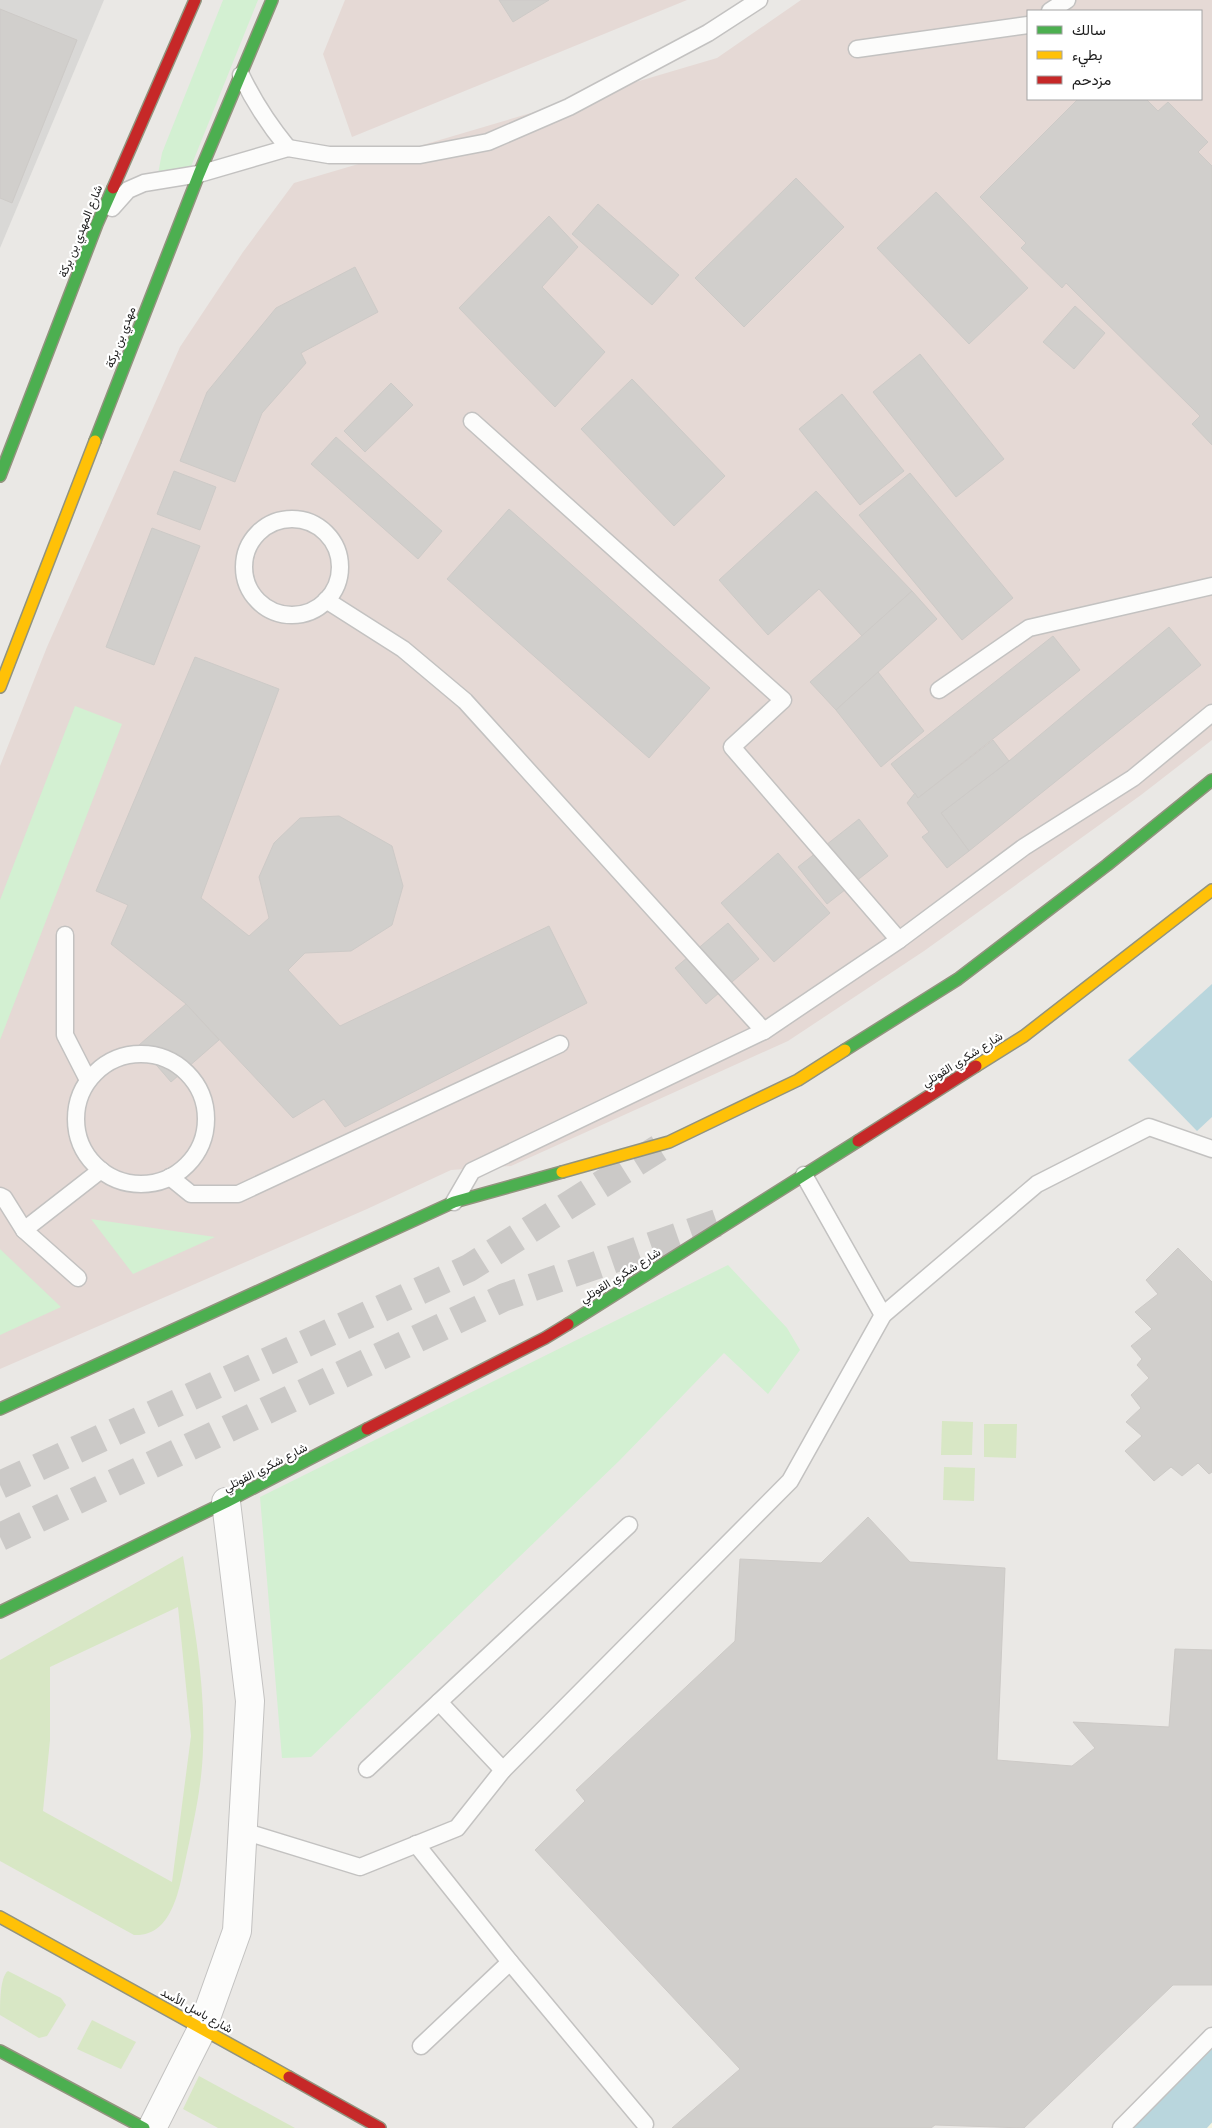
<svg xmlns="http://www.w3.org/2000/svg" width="1212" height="2128" viewBox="0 0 1212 2128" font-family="'PT Sans',Vazirmatn,sans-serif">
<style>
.residential{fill:#d9d8d6}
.education{fill:#f4f4e0}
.military{fill:#e5d9d5;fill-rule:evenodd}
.grass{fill:#d8e7c5;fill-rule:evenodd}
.park{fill:#d3f0d2}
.water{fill:#b9d6dd}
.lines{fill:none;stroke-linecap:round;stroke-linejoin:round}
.river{stroke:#b9d6dd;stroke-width:66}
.building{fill:#d1cfcc;stroke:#cdcac7}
.highway-tunnel{stroke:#cbc9c7;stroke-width:28;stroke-dasharray:28 14;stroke-linecap:butt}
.lane-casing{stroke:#c3c2c1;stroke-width:19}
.street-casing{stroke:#c3c2c1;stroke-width:30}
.fast-casing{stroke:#92937e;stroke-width:14}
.slow-casing{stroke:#92937e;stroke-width:14}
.jam-casing{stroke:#92937e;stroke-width:14}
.lane{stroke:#fcfcfb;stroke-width:16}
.street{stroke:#fcfcfb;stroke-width:28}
.fast{stroke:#4caf50;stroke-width:11}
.slow{stroke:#ffc107;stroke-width:11}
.jam{stroke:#c62828;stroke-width:11}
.labels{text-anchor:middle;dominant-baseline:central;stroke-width:4.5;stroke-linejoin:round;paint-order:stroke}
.street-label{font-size:12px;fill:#1c1c1c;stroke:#fff}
</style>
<rect width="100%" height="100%" fill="#eae8e5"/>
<path class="residential" d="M0,0h104l-104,248z"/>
<path class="education" d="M1212,2090v38h-35z"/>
<g class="military">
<path d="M345,0h342l-335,137 -29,-83z"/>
<path d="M801,0h411v740l-71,55 -217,156 -136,90 -277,125 -60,4 -84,39 -367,160v-603l47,-119 133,-300 63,-95 51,-69 423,-125zM1028,11h173v88h-173z"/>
</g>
<g class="grass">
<path d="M942,1421l31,1 -1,33h-31z"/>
<path d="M984,1424h33l-1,34 -32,-1z"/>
<path d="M944,1467l31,1 -1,33 -31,-1z"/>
<path d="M183,1556c10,64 23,128 20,193 -1,38 -10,76 -18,113 -6,28 -13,75 -51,73l-134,-74v-201zM178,1607l13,129 -19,146 -129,-71 7,-71v-73z"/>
<path d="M8,1971l53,27 5,7 -19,31 -8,2 -39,-23c0,-13 0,-38 8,-44z"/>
<path d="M92,2020l44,22 -15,27 -44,-20z"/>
<path d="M199,2076l96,52h-77l-35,-19z"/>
</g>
<g class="park">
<path d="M223,0h35l-68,169 -33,10 5,-26z"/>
<path d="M75,706l47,18 -122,316v-140z"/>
<path d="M91,1219l124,18 -82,37z"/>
<path d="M0,1249l61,58 -61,28z"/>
<path d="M728,1265l59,63 13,22 -32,44 -44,-41 -105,108 -308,296 -29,1 -22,-261z"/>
</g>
<path class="water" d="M1212,984v133l-15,14 -69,-71z"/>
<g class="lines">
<path class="river" d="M1162,2128l50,-54"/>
</g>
<g class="building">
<path d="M499,0h50l-36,22z"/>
<path d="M0,9l77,31 -65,163 -12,-5z"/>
<path d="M1078,99h68l12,12 10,-9 40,40 -10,10 14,14v279l-20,-21 8,-8 -134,-133 -4,5 -41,-40 5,-5 -46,-46z"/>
<path d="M796,178l48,49 -100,100 -49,-49z"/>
<path d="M936,192l92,96 -59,56 -92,-96z"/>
<path d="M598,204l81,71 -27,30 -80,-71z"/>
<path d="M549,216l29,31 -36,40 63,65 -50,55 -96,-99z"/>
<path d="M355,267l23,45 -77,41 5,10 -44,50 -27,69 -55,-21 27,-69 69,-84z"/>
<path d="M1075,306l30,27 -31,36 -31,-27z"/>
<path d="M920,354l84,105 -48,38 -83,-105z"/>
<path d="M632,379l93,97 -51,50 -93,-97z"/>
<path d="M391,383l22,22 -48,47 -21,-21z"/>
<path d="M842,394l62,77 -44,34 -61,-76z"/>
<path d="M336,437l106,94 -24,28 -107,-95z"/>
<path d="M174,471l42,16 -16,43 -43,-16z"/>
<path d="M910,473l103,125 -51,42 -103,-125z"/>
<path d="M816,491l96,100 -50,45 -43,-47 -51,46 -49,-55z"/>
<path d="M509,509l201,179 -61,70 -202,-179z"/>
<path d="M152,528l48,18 -46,119 -48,-18z"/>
<path d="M912,591l25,28 -101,91 -26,-28z"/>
<path d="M1169,627l32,38 -232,186 -28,-38 68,-52z"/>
<path d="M1053,636l27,34 -162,128 -27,-34z"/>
<path d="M195,657l84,32 -78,209 48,38 20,-18 -10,-41 15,-34 26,-25 39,-2 53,30 11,40 -11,39 -41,26 -46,2 -17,17 52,56 209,-100 38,77 -242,124 -21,-28 -31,19 -107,-114 -75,-60 17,-39 -32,-14z"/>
<path d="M878,672l46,59 -43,36 -45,-57z"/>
<path d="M993,740l16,21 -68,52 28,38 -22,17 -25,-31 7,-5 -22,-29 8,-10 3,5z"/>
<path d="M859,819l29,37 -61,48 -29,-37z"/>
<path d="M778,853l52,60 -56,49 -53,-59z"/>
<path d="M728,923l31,36 -53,45 -31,-36z"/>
<path d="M186,1004l33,36 -48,42 -32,-37z"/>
<path d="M1178,1248l34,34v190l-3,2 -11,-11 -16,13 -11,-9 -17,14 -29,-30 17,-15 -16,-14 15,-14 -10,-13 18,-17 -12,-13 5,-6 -11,-13 21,-17 -17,-17 23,-18 -12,-14z"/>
<path d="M868,1517l42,45 95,6 -8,192 75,6 23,-18 -22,-26 96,5 6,-78 37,1v335h-39l-149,143 -89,-3 -4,3h-259l68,-59 -205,-219 50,-49 -9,-11 159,-149 5,-82 81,4z"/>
</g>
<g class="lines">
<g class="highway-tunnel">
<path d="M0,1485l469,-217 190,-120"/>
<path d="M0,1537l505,-240 212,-74"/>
</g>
<defs>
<g id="lane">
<path d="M1050,11l17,-11"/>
<path d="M857,49l171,-24"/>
<path d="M241,75c13,27 28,50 47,73"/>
<path d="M112,208l16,-18 16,-7 55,-9 89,-26 41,7h91l68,-13 81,-35 139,-74 51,-33"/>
<path d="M472,421l311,279 -51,47 167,193"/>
<circle cx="292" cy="567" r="48"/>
<path d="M326,600l77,49 62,52 299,330 135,-91 125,-93 109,-69 79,-65"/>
<path d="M939,690l90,-62 183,-42"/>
<path d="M65,935v100l23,45"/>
<circle cx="141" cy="1119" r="65"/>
<path d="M804,1175l79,140"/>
<path d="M170,1177l21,17h47l322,-150"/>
<path d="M0,1196l4,2 20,32 54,48"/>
<path d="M454,1202l18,-31 292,-140"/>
<path d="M24,1230l77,-60"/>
<path d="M439,1702l64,68"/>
<path d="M367,1769l262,-244"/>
<path d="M243,1831l117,36 97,-39 46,-58 287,-289 93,-166 154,-131 112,-57 63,22"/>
<path d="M416,1844l94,118 135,162"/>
<path d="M421,2046l89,-84"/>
<path d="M1121,2128l91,-92"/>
</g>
<path id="street" d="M152,2128l50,-99 35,-98 13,-230 -24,-199"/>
<g id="fast">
<path d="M95,441l104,-267 73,-174"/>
<path d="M0,476l97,-252 16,-36"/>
<path d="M845,1050l113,-71 149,-114 105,-85"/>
<path d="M568,1324l290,-183"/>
<path d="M0,1409l454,-207 108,-30"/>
<path d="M0,1612l226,-110 141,-73"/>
<path d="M0,2051l144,77"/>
</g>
<g id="slow">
<path d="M0,687l95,-246"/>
<path d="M976,1066l48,-30 188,-146"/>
<path d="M562,1172l107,-30 129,-62 47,-30"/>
<path d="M0,1917l289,160"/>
</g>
<g id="jam">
<path d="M113,188l82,-188"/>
<path d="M858,1141l118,-75"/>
<path d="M367,1429l178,-91 23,-14"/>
<path d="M289,2077l91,51"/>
</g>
</defs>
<use href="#lane" class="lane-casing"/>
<use href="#street" class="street-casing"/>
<use href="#fast" class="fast-casing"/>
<use href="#slow" class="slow-casing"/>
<use href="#jam" class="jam-casing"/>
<use href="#lane" class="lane"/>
<use href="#street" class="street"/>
<use href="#fast" class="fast"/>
<use href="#slow" class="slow"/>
<use href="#jam" class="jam"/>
</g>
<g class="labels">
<g class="street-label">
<text transform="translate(80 231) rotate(-68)">شارع المهدي بن بركة</text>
<text transform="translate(120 337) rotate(-69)">مهدي بن بركة</text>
<text transform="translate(962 1059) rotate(-32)">شارع شكري القوتلي</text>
<text transform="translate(620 1275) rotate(-32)">شارع شكري القوتلي</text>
<text transform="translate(265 1467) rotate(-27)">شارع شكري القوتلي</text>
<text transform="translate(197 2010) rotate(29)">شارع باسل الأسد</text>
</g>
</g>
<rect x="1027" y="10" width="175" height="90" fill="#ffffff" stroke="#a4a4a4"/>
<rect x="1037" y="26" width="25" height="8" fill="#4caf50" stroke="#a4a4a4"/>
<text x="1072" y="35" font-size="15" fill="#1c1c1c">سالك</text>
<rect x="1037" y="51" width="25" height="8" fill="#ffc107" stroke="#a4a4a4"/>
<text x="1072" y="60" font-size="15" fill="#1c1c1c">بطيء</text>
<rect x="1037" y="76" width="25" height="8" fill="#c62828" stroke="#a4a4a4"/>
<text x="1072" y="85" font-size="15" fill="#1c1c1c">مزدحم</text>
</svg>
